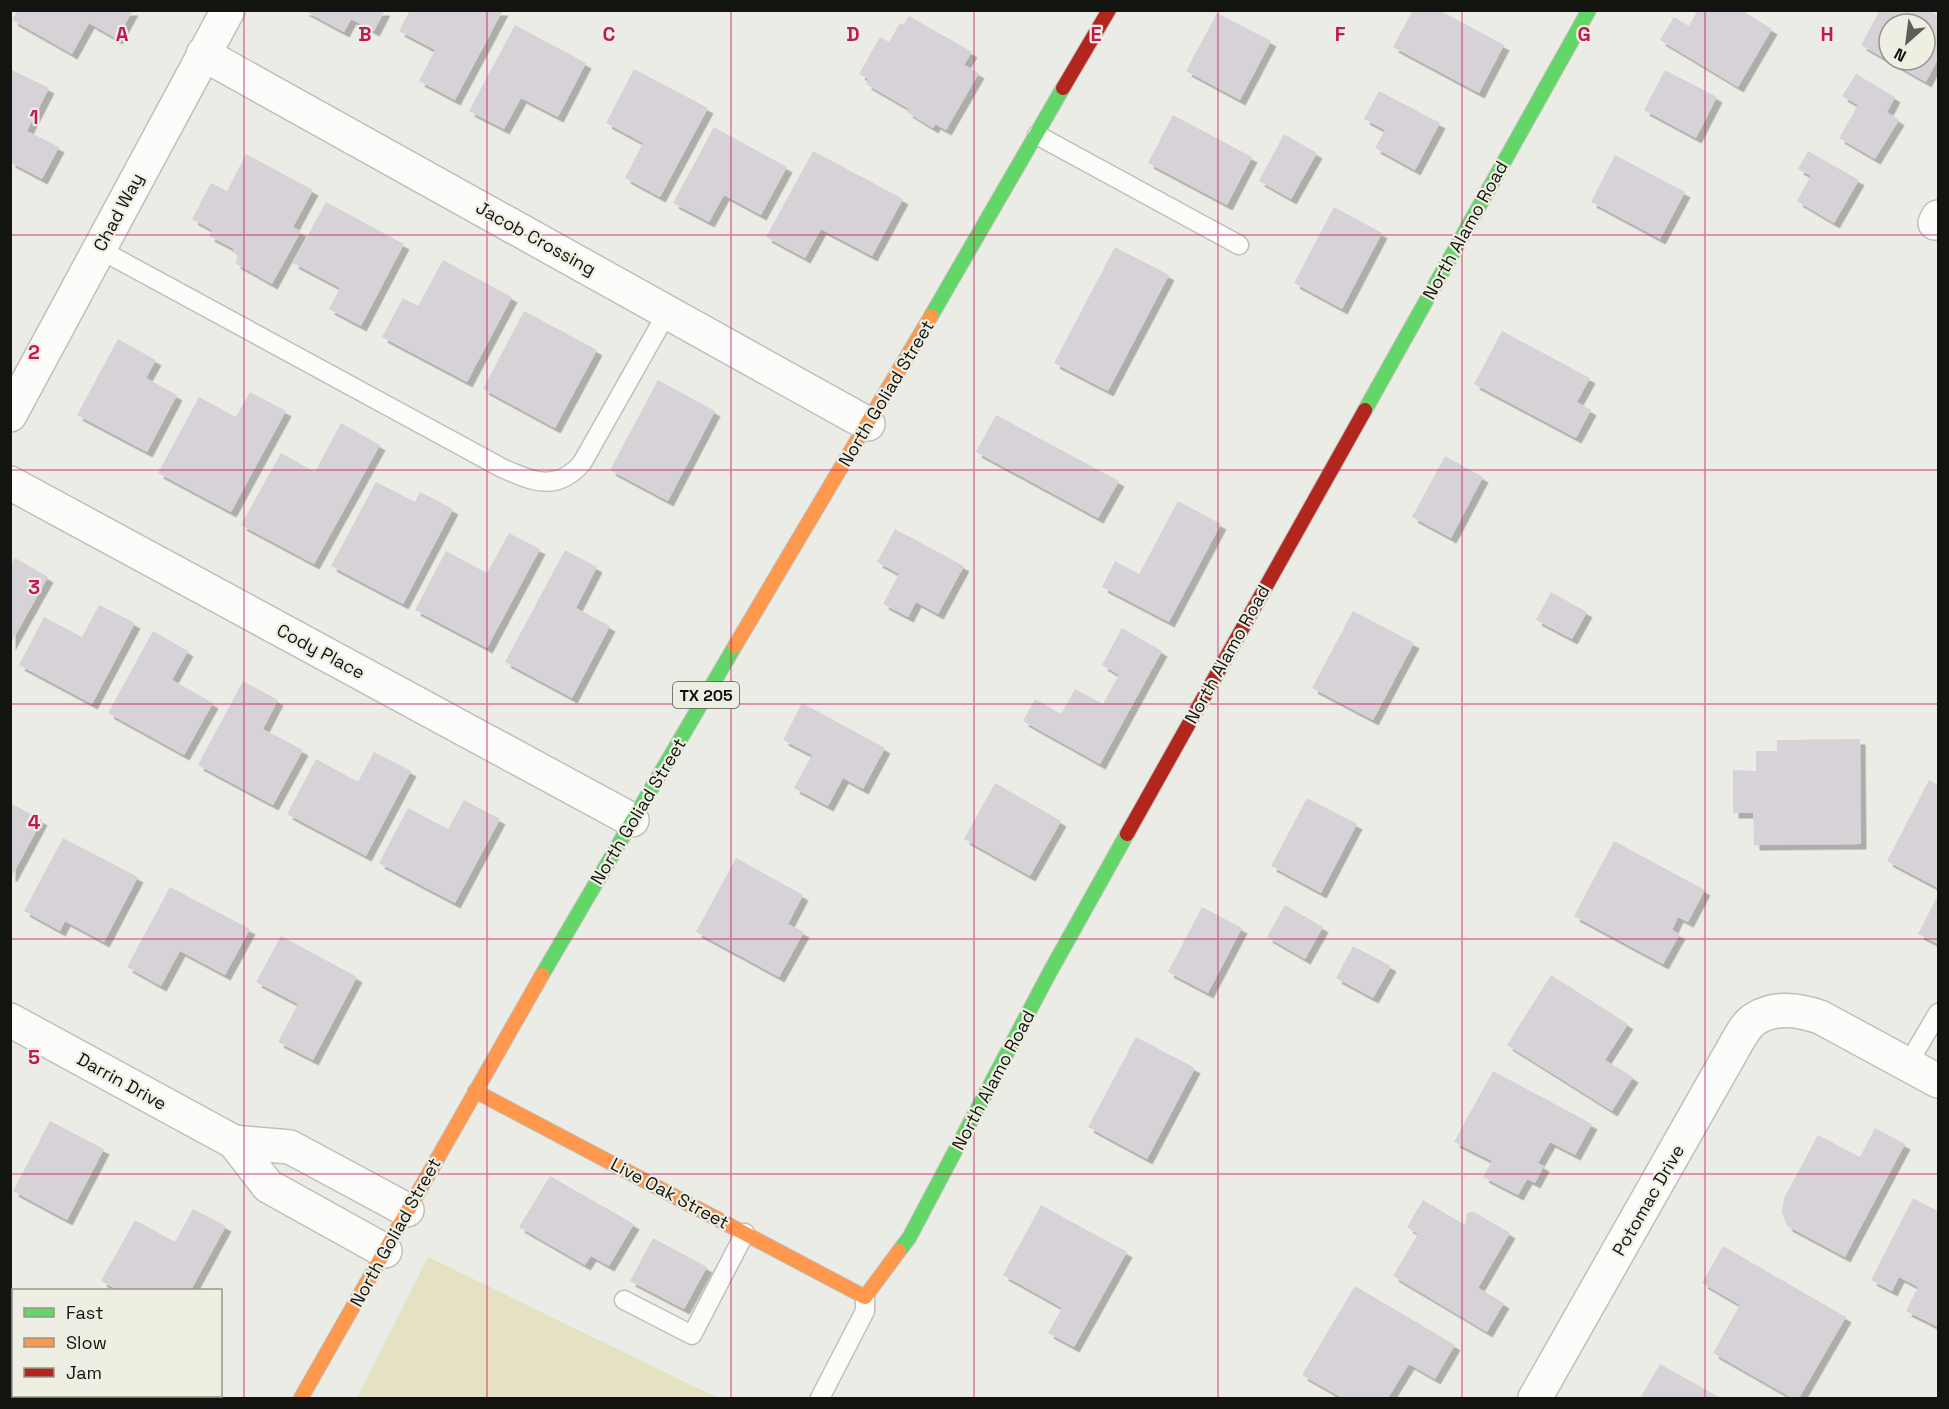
<svg xmlns="http://www.w3.org/2000/svg" width="1949" height="1409" viewBox="0 0 1949 1409" font-family="'Space Grotesk',sans-serif">
<style>
.green{fill:#e4e2c2}
.building{fill:#d7d2d8;fill-rule:evenodd;filter:url(#shadow)}
.lines{fill:none;stroke-linecap:round;stroke-linejoin:round}
.lane-casing{stroke:#bfbfbb;stroke-width:21}
.street-casing{stroke:#bfbfbb;stroke-width:36}
.fast-casing{stroke:#bfbfbb;stroke-width:16}
.slow-casing{stroke:#bfbfbb;stroke-width:16}
.jam-casing{stroke:#bfbfbb;stroke-width:16}
.lane{stroke:#fcfcfb;stroke-width:18}
.street{stroke:#fcfcfb;stroke-width:33}
.fast{stroke:#63d668;stroke-width:14}
.slow{stroke:#ff974d;stroke-width:14}
.jam{stroke:#b3261e;stroke-width:14}
.grid{fill:none;stroke:#c2185b;stroke-width:1.5;stroke-opacity:0.55}
.labels{text-anchor:middle;dominant-baseline:central;stroke-width:4.5;stroke-linejoin:round;paint-order:stroke}
.shield{fill:#efeee3;stroke:#55554f;stroke-width:1.5}
.shield-label{font-size:16px;font-weight:bold;fill:#13130f}
.street-label{font-size:18px;fill:#13130f;stroke:#efeee3}
.grid-label{font-size:20px;text-anchor:middle;font-weight:bold;fill:#c2185b;stroke:#efeee3;stroke-width:4.5;stroke-linejoin:round;paint-order:stroke}
</style>
<defs>
<filter id="shadow"><feDropShadow dx="5.5" dy="5.5" stdDeviation="0" flood-color="#0004"/></filter>
</defs>
<rect width="100%" height="100%" fill="#ecece6"/>
<path class="green" d="M428,1257l290,141h-361z"/>
<g class="building">
<path d="M18,10h115l-16,29 -28,-16 -17,31 -60,-34z"/>
<path d="M303,10h82l-11,21 -23,-12 -7,13z"/>
<path d="M410,10h93l-48,90 -36,-19 16,-31 -36,-19z"/>
<path d="M1413,10h26l65,35 -25,48 -86,-46z"/>
<path d="M1698,10h43l31,19 -34,58 -78,-47 14,-23 15,9z"/>
<path d="M1880,10h49l9,6v43l-12,23 -65,-37zM1889,24h36v36h-36z"/>
<path d="M1217,13l54,28 -31,59 -54,-29z"/>
<path d="M909,16l63,36 -8,13 15,8 -33,57 -11,-6 -2,4 -26,-16 2,-3 -43,-25 2,-5 -9,-5 21,-37 9,5 11,-19 3,2z"/>
<path d="M515,25l71,38 -28,54 -37,-19 -17,31 -35,-18z"/>
<path d="M10,69l39,19 -22,43 32,16 -17,32 -32,-17z"/>
<path d="M634,69l74,39 -48,89 -35,-19 18,-35 -37,-20z"/>
<path d="M1665,70l52,27 -21,41 -52,-28z"/>
<path d="M1856,74l39,23 -8,15 12,8 -24,39 -36,-21 19,-33 -16,-9z"/>
<path d="M1379,91l61,32 -25,47 -40,-22 10,-18 -21,-11z"/>
<path d="M1173,115l79,42 -25,48 -79,-42z"/>
<path d="M714,127l73,40 -26,48 -37,-20 -15,27 -36,-19z"/>
<path d="M1284,134l33,19 -26,46 -32,-18z"/>
<path d="M813,151l90,48 -31,57 -51,-27 -16,29 -39,-21z"/>
<path d="M1808,151l51,29 -25,43 -37,-22 14,-25 -13,-7z"/>
<path d="M246,154l67,36 -20,37 8,4 -29,53 -37,-21 3,-7 -5,-4 1,-3 -25,-13 3,-6 -20,-11 19,-36 16,8z"/>
<path d="M1615,155l70,37 -25,47 -69,-37z"/>
<path d="M326,202l78,42 -43,82 -32,-17 11,-21 -47,-25z"/>
<path d="M1334,207l48,26 -40,76 -48,-26z"/>
<path d="M1115,247l54,28 -61,116 -54,-28z"/>
<path d="M443,260l69,37 -45,85 -85,-45 21,-39 15,8z"/>
<path d="M524,311l73,39 -42,78 -72,-39z"/>
<path d="M1502,331l88,47 -13,24 14,8 -15,28 -102,-54z"/>
<path d="M118,339l38,21 -10,18 31,17 -30,57 -70,-37z"/>
<path d="M658,380l57,31 -47,90 -58,-31z"/>
<path d="M250,392l36,19 -55,101 -73,-39 41,-76 37,20z"/>
<path d="M996,415l123,66 -21,37 -122,-66z"/>
<path d="M341,423l39,22 -66,119 -73,-39 40,-72 34,19z"/>
<path d="M1445,456l38,21 -32,61 -39,-21z"/>
<path d="M376,482l39,20 5,-10 33,17 -50,95 -72,-38z"/>
<path d="M1178,501l43,23 -52,98 -67,-35 13,-26 24,13z"/>
<path d="M895,529l69,37 -26,48 -22,-12 -8,15 -25,-13 16,-30 -22,-12z"/>
<path d="M509,533l31,16 -53,99 -72,-38 31,-59 41,22z"/>
<path d="M565,550l32,17 -21,41 34,18 -38,72 -67,-36z"/>
<path d="M15,558l33,19 -38,68v-79z"/>
<path d="M1551,592l36,20 -15,27 -36,-19z"/>
<path d="M99,605l36,18 -43,81 -73,-39 25,-48 38,20z"/>
<path d="M1353,611l61,32 -41,77 -61,-32z"/>
<path d="M1122,628l40,23 -62,113 -77,-43 12,-22 26,15 14,-25 28,15 16,-29 -17,-10z"/>
<path d="M153,631l35,20 -16,29 41,23 -29,52 -76,-42z"/>
<path d="M243,681l35,19 -15,29 40,21 -30,55 -75,-40z"/>
<path d="M802,703l83,45 -22,41 -20,-11 -15,28 -34,-18 18,-33 -29,-15z"/>
<path d="M1860,739l1,105 -107,1 -1,-32h-20v-43l23,1v-20h21v-11z"/>
<path d="M374,752l37,19 -45,85 -79,-42 29,-55 42,23z"/>
<path d="M1929,780l9,5v103l-51,-27z"/>
<path d="M995,783l66,38 -31,55 -66,-37z"/>
<path d="M1307,798l50,26 -36,69 -50,-27z"/>
<path d="M464,800l36,19 -45,84 -76,-40 29,-55 40,21z"/>
<path d="M10,803l32,17 -30,56h-2z"/>
<path d="M63,838l75,39 -34,65 -39,-21 -5,10 -36,-20z"/>
<path d="M1614,841l91,49 -17,32 -10,-5 -6,13 8,4 -17,30 -89,-48z"/>
<path d="M736,858l67,37 -15,29 16,8 -25,45 -83,-45z"/>
<path d="M170,887l80,42 -25,46 -45,-24 -19,35 -34,-19z"/>
<path d="M1938,895v49l-20,-10z"/>
<path d="M1285,905l38,22 -18,32 -38,-22z"/>
<path d="M1202,907l40,21 -34,65 -40,-21z"/>
<path d="M281,936l76,41 -44,83 -35,-18 20,-38 -42,-22z"/>
<path d="M1353,946l38,20 -18,32 -37,-20z"/>
<path d="M1551,975l77,49 -23,36 28,17 -21,34 -105,-66z"/>
<path d="M1136,1037l59,31 -48,91 -59,-32z"/>
<path d="M1493,1071l99,53 -17,31 -25,-13 -12,21 6,3 -9,17 -8,-4 -9,16 -35,-18 9,-16 -38,-19z"/>
<path d="M50,1121l54,28 -37,71 -54,-29z"/>
<path d="M1875,1128l30,16 -60,113 -58,-31 -5,-14 2,-14 34,-63 42,22z"/>
<path d="M550,1176l84,48 -25,42 -18,-10 -6,9 -66,-38z"/>
<path d="M1913,1198l25,13v116l-32,-16 12,-24 -19,-10 -7,14 -21,-11z"/>
<path d="M1423,1200l42,25 2,-12 7,-1 36,21 -32,55 26,15 -17,29 -94,-56 25,-42 -11,-7z"/>
<path d="M1041,1205l86,47 -53,95 -26,-14 14,-25 -59,-33z"/>
<path d="M193,1209l33,17 -35,64h-73l-17,-9 34,-61 40,22z"/>
<path d="M653,1238l54,29 -23,42 -54,-28z"/>
<path d="M1723,1246l123,71 -47,81h-7l-79,-45 27,-48 -38,-22z"/>
<path d="M1355,1286l100,59 -20,34 -26,-15 -21,34h-46l-40,-23z"/>
<path d="M1660,1364l61,34h-81z"/>
</g>
<g class="lines">
<defs>
<g id="lane">
<path d="M1037,135l202,110"/>
<path d="M99,249l403,219c31,14 55,24 80,-5l86,-152"/>
<path d="M1908,1064l30,-51"/>
<path d="M624,1300l68,35 53,-102"/>
<path d="M820,1398l45,-87v-14"/>
</g>
<g id="street">
<path d="M203,54l665,370"/>
<path d="M1935,223l3,-6"/>
<path d="M10,415l218,-405"/>
<path d="M10,483l622,337"/>
<path d="M10,1020l224,122 56,5 117,63"/>
<path d="M234,1142l34,44 117,65"/>
<path d="M1535,1398l198,-349c6,-10 12,-24 22,-30 20,-13 45,-9 65,-2l118,64"/>
</g>
<g id="fast">
<path d="M931,316l132,-228"/>
<path d="M1365,410l224,-400"/>
<path d="M542,975l193,-329"/>
<path d="M899,1251l10,-13 142,-268 76,-136"/>
</g>
<g id="slow">
<path d="M735,646l196,-330"/>
<path d="M475,1091l390,206 34,-46"/>
<path d="M301,1398l241,-423"/>
</g>
<g id="jam">
<path d="M1063,88l46,-78"/>
<path d="M1127,834l238,-424"/>
</g>
</defs>
<use href="#lane" class="lane-casing"/>
<use href="#street" class="street-casing"/>
<use href="#fast" class="fast-casing"/>
<use href="#slow" class="slow-casing"/>
<use href="#jam" class="jam-casing"/>
<use href="#lane" class="lane"/>
<use href="#street" class="street"/>
<use href="#fast" class="fast"/>
<use href="#slow" class="slow"/>
<use href="#jam" class="jam"/>
</g>
<path class="grid" d="M244,10v1388M487,10v1388M731,10v1388M974,10v1388M1218,10v1388M1462,10v1388M1705,10v1388M10,235h1928M10,470h1928M10,704h1928M10,939h1928M10,1174h1928"/>
<g class="labels">
<rect class="shield" x="673" y="682" width="66" height="26" rx="4.5"/>
<g class="shield-label">
<text x="706" y="695">TX 205</text>
</g>
<g class="street-label">
<text transform="translate(118 212) rotate(-62)">Chad Way</text>
<text transform="translate(1465 230) rotate(-61)">North Alamo Road</text>
<text transform="translate(536 238) rotate(29)">Jacob Crossing</text>
<text transform="translate(886 393) rotate(-59)">North Goliad Street</text>
<text transform="translate(321 651) rotate(28)">Cody Place</text>
<text transform="translate(1227 654) rotate(-61)">North Alamo Road</text>
<text transform="translate(638 811) rotate(-59)">North Goliad Street</text>
<text transform="translate(993 1080) rotate(-62)">North Alamo Road</text>
<text transform="translate(122 1081) rotate(29)">Darrin Drive</text>
<text transform="translate(670 1193) rotate(28)">Live Oak Street</text>
<text transform="translate(1648 1200) rotate(-60)">Potomac Drive</text>
<text transform="translate(395 1232) rotate(-61)">North Goliad Street</text>
</g>
</g>
<g class="grid-label">
<text x="122" y="41">A</text>
<text x="365" y="41">B</text>
<text x="609" y="41">C</text>
<text x="853" y="41">D</text>
<text x="1096" y="41">E</text>
<text x="1340" y="41">F</text>
<text x="1584" y="41">G</text>
<text x="1827" y="41">H</text>
<text x="34" y="124">1</text>
<text x="34" y="359">2</text>
<text x="34" y="594">3</text>
<text x="34" y="829">4</text>
<text x="34" y="1064">5</text>
</g>
<rect width="1949" height="1409" fill="none" stroke="#13130f" stroke-width="24"/>
<rect x="12" y="1289" width="210" height="108" fill="#efeee3" stroke="#97968e" stroke-width="1.5"/>
<rect x="24" y="1308" width="30" height="9" fill="#63d668" stroke="#97968e" stroke-width="1.5"/>
<text x="66" y="1319" font-size="18" fill="#13130f">Fast</text>
<rect x="24" y="1338" width="30" height="9" fill="#ff974d" stroke="#97968e" stroke-width="1.5"/>
<text x="66" y="1349" font-size="18" fill="#13130f">Slow</text>
<rect x="24" y="1368" width="30" height="9" fill="#b3261e" stroke="#97968e" stroke-width="1.5"/>
<text x="66" y="1379" font-size="18" fill="#13130f">Jam</text>
<g transform="translate(1907 42) rotate(208)"><circle r="28" fill="#efeee3" stroke="#97968e" stroke-width="1.5"/>
<path d="M0-4.5L10 22L0 15L-10 22Z" fill="#5f5f5a"/>
<text y="-9" font-size="16" font-weight="bold" text-anchor="middle" fill="#13130f">N</text>
</g>
</svg>
